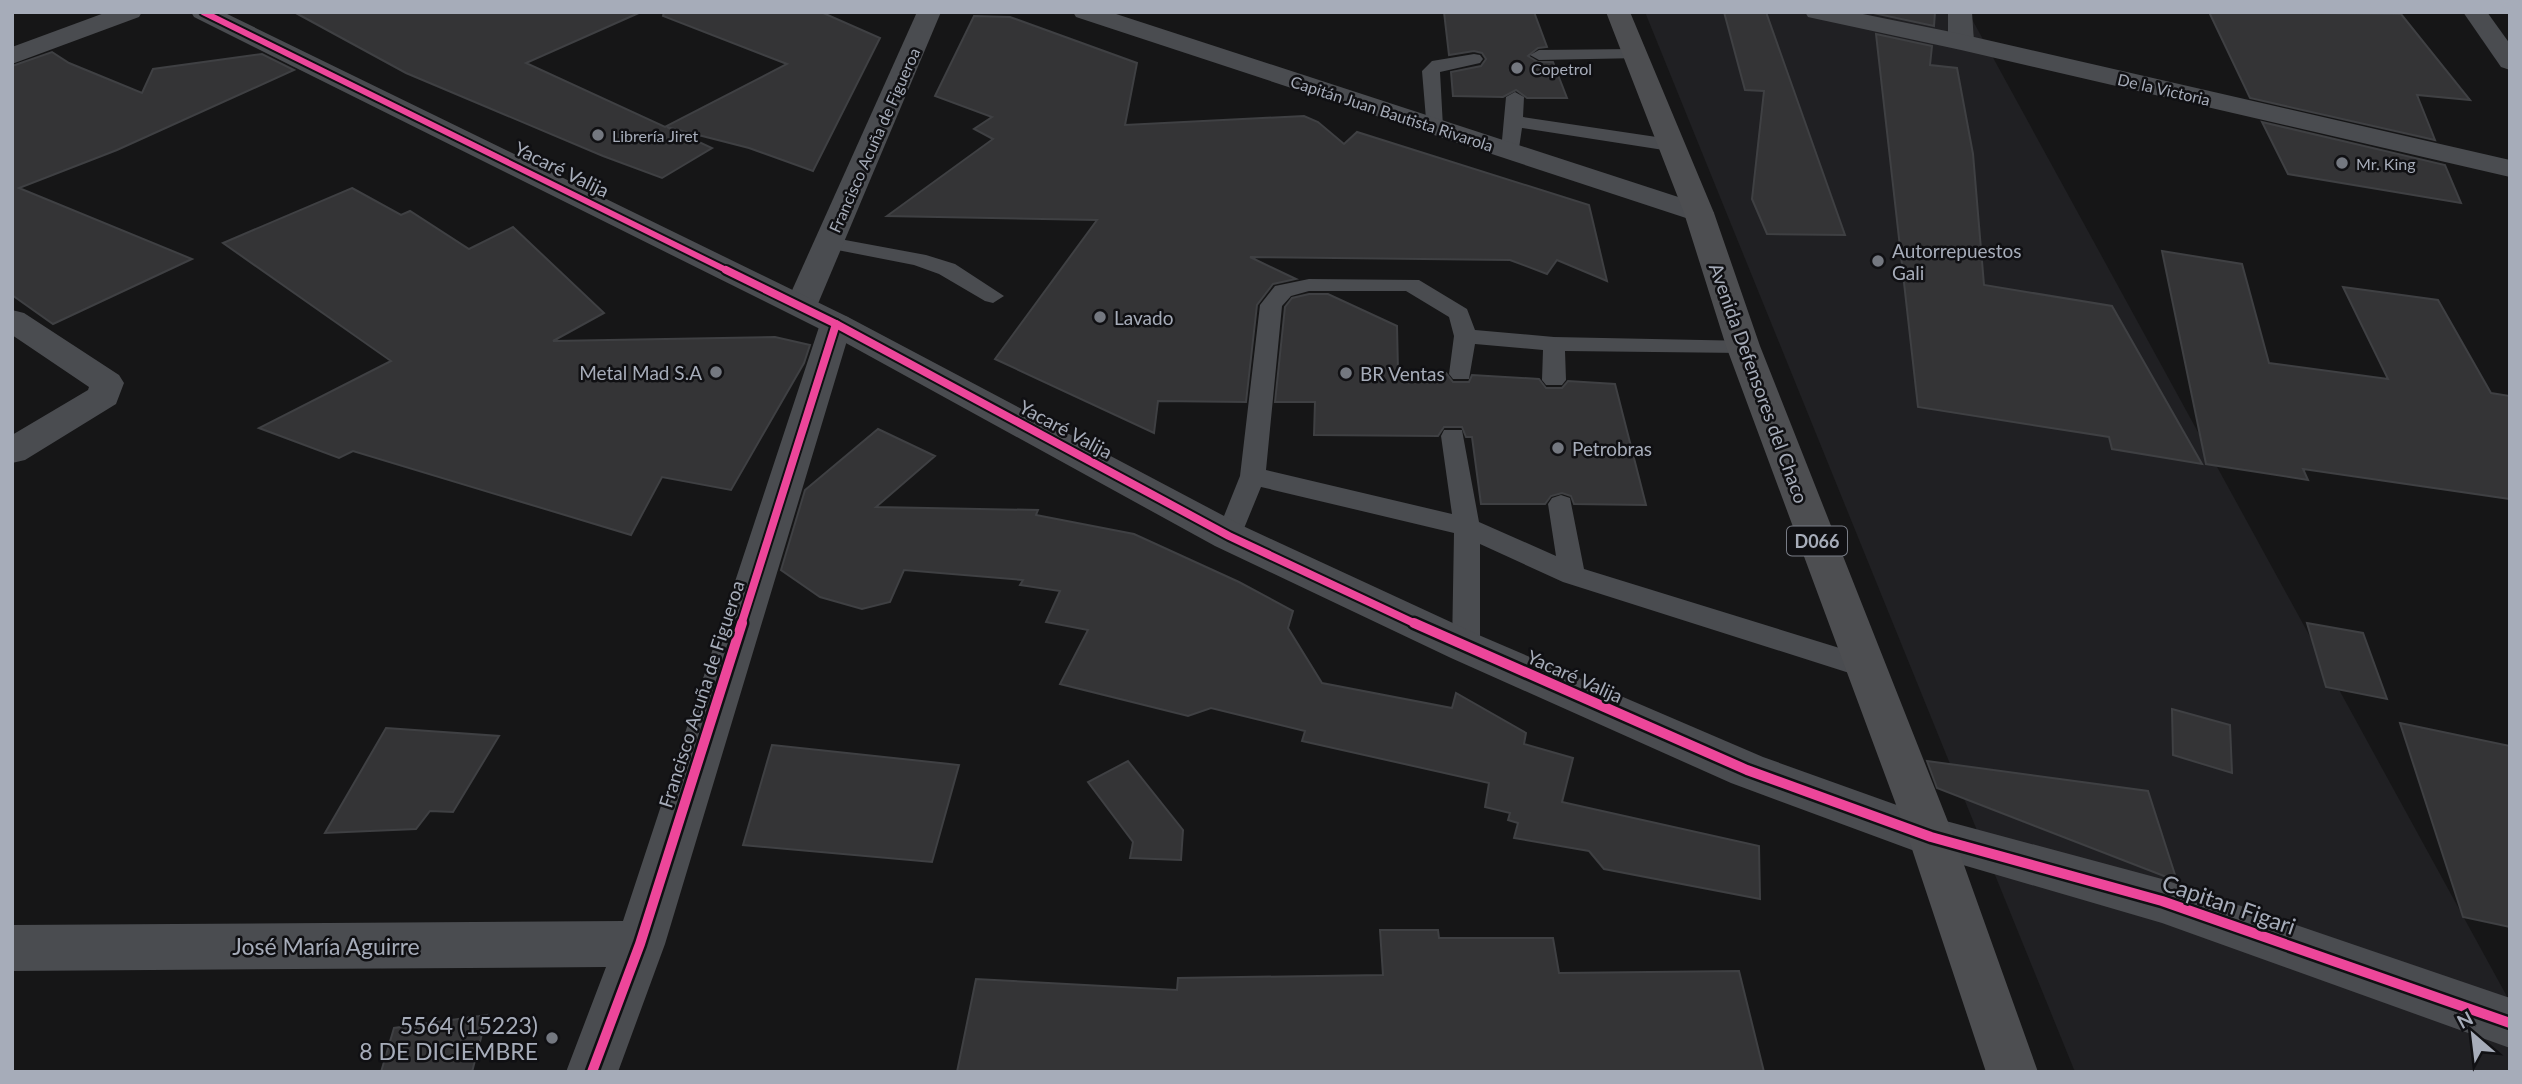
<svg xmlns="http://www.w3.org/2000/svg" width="2522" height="1084" viewBox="0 0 2522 1084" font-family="Lato,sans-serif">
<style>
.built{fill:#202023}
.building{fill:#343436;stroke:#3f4043;stroke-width:2}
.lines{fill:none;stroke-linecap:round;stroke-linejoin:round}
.service{fill:#4a4c50;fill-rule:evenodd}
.minor{fill:#4a4c50;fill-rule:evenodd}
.tertiary{fill:#4a4c50;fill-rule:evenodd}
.primary{fill:#4d4e51;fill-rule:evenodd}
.cycleway-far2-casing{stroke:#101013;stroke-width:10}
.cycleway-far1-casing{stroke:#101013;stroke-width:12}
.cycleway-casing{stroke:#101013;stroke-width:15}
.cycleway-far2{stroke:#ed469a;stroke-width:6}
.cycleway-far1{stroke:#ed469a;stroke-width:8}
.cycleway{stroke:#ed469a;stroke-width:10}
.poi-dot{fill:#747880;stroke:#101013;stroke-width:2.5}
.labels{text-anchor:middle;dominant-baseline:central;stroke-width:5;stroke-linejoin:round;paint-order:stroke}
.far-poi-label{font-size:16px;fill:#a6acb9;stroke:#101013;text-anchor:start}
.far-street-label{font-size:16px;fill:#a6acb9;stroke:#101013}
.shield{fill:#101013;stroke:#797d87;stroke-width:2}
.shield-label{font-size:18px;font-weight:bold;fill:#a6acb9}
.street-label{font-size:19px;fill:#a6acb9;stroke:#101013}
.poi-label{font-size:19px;fill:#a6acb9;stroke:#101013;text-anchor:start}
.near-street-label{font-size:23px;fill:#a6acb9;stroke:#101013}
.near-poi-label{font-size:23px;fill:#a6acb9;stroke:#101013;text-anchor:end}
</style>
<rect width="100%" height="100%" fill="#161617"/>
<path class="built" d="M1645,12h323l542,990v70h-435z"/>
<g class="building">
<path d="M294,12h347l-115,51 139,64 122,-63 -124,-48 1,-4h157l59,26 -67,133 -64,-23 -82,-21 45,21 -50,30 -59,-22 -197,-83z"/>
<path d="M1444,12h90l13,35 -9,1 -10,8 10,6h15l14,36h-40l-11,-8 -13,7 -50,-1 -2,-24 30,-6 5,-7 -4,-6 -8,-2 -25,4z"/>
<path d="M1724,12h42l79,223 -78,-1 -15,-35 12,-108 -19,-1z"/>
<path d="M1873,12h62l-1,14 -61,-13z"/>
<path d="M2209,12l192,2 69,86 -53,-5 18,45 -185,-42z"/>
<path d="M974,16l36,1 127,46 -12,62 179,-9 14,6 26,22 13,-12 232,73 18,76 -50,-21 -10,14 -37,-14 -260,-3 46,22 -23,5 -16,21 -11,97 -88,-1 -4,32 -159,-74 102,-139 -210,-4 106,-77 -19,-10 18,-12 -57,-21z"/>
<path d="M1876,34l56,12 -2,19 27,3 16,86 11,131 128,21 90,158 -90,-15 -3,-12 -191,-30z"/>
<path d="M52,52l17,11 73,30 11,-24 109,-15 32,16 -177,80 -98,38 173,71 -139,65 -41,-29v-229z"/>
<path d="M2262,122l183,43 16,38 -173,-29z"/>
<path d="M352,188l49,27 9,-4 59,38 44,-22 91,86 -51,28 222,-4 35,8 -6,18 -73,127 -69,-13 -31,58 -278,-84 -14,7 -80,-30 132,-67 -168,-118z"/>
<path d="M2162,251l80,13 27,99 119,16 -45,-92 95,13 53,93 19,3v103l-207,-30 5,11 -102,-16z"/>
<path d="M1309,294h19l69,32 1,45 48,2 7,9h16l3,-7 67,4 7,9h16l6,-7 47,3 31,121 -72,-1 -3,-8 -9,-3 -11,3 -6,8h-64l-9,-67h-6l-4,-10h-18l-6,9 -124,-1 1,-33h-40l10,-95 7,-9z"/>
<path d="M878,429l57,27 -59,51 162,3 -2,5 98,19 105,48 54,29 -5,17 34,55 130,25 4,-15 70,40 -2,11 49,14 -11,44 197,44 1,53 -156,-30 -15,-18 -75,-13 4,-15 -10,-3 2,-7 -25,-6 4,-24 -187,-42 3,-10 -94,-23 -23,8 -128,-32 28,-54 -42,-8 14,-31 -40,-6 3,-5 -119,-10 -14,32 -28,7 -42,-12 -39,-27 24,-80z"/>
<path d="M2307,623l56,10 24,66 -61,-12z"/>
<path d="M2172,709l58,16 2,48 -59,-18z"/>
<path d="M2400,723l110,23v181l-47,-10z"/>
<path d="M386,728l113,8 -46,76 -23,-1 -14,18 -91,4z"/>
<path d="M772,745l187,20 -27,97 -189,-17z"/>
<path d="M1128,761l55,69 -2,30 -51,-2 3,-16 -45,-60z"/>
<path d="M1927,761l221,30 29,90 -240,-93z"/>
<path d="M1380,930h58l1,8h114l6,35 180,-2 25,101h-807l19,-93 201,11 1,-12 205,-3z"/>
<path d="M487,1015l-15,57h-91l13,-44z"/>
</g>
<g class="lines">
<g class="service">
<path d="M1635,49l6,1 3,4 -3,4 -102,2 -9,-5 9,-5z"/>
<path d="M1474,54l6,1 3,4 -3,4 -40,9 3,55 -9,6 -7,-2 -5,-60 10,-10z"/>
<path d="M1515,92l9,5 -1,20 147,22 9,6 -9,6 -148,-23 -4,27h-14l-3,-4 5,-54z"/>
<path d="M829,237l97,18 29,9 49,32 -11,7 -8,-2 -46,-27 -25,-9 -92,-18 -3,-4z"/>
<path d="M1309,279l110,1 48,29 8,21 79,7 197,4 3,5 -3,5 -8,2 -178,-2 1,29 -4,5h-16l-4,-5 1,-30 -68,-6 -6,35h-16l-4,-5 5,-38 -5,-19 -43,-26h-97l-18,5 -9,10 -16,164 186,44 -11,-78 3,-6h18l17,92 77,34 -8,-52 4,-6 9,-3 9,3 14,71 291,90 4,8 -4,8 -10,3 -302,-96 -83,-38v103l-4,8 -10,3 -10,-3 -4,-8 2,-114 -193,-46 -23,56 -9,2 -9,-2 -4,-7 24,-60 20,-171 15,-19z"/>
</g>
<g class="minor">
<path d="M107,12h35l-3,5 -127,47v-17z"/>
<path d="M917,12h24l-124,294 -5,7 -11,3 -11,-3 -5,-7z"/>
<path d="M1073,12h37l599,195 5,6 -5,6 -10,3 -10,-3 -613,-202z"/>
<path d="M1948,12h24l2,30 -4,5h-18l-4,-5z"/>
<path d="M2463,12h24l23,32v26l-9,-3z"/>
<path d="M12,310l12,3 95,62 5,8 -8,21 -91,56 -13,3v-28l76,-45 1,-3 -77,-52z"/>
<path d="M836,314l12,3 4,7 -187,620 -47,128h-52l40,-105 -594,4v-46l611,-4 197,-597 4,-7z"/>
<path d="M1931,817l231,62 348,119v50l-348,-125 -247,-72 -7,-14 7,-14z"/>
</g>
<g class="tertiary">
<path d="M191,12h32l625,305 395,209 238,110 282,121 184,66 7,14 -7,14 -16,6 -200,-74 -280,-125 -236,-112 -391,-215 -630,-314z"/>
<path d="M1805,12h48l108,22 549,126v17l-549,-127 -144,-31 -9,-2z"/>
</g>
<path class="primary" d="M1606,12h24l84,201 46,133 194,491 84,235h-52l-78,-235 -182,-491 -42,-133z"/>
<defs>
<path id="cycleway-far2" d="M203,12l527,260"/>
<g id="cycleway-far1">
<path d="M726,270l110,54 393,212 189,89"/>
<path d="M741,625l95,-301"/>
</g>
<g id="cycleway">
<path d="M1414,623l333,147 184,67 231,64 348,122"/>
<path d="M592,1072l48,-128 102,-321"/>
</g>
</defs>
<use href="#cycleway-far2" class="cycleway-far2-casing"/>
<use href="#cycleway-far1" class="cycleway-far1-casing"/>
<use href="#cycleway" class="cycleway-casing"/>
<use href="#cycleway-far2" class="cycleway-far2"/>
<use href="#cycleway-far1" class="cycleway-far1"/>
<use href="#cycleway" class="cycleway"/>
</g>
<g class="poi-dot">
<circle cx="1517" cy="68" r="7"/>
<circle cx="598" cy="135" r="7"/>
<circle cx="2342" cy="163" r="7"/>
<circle cx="1878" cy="261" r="7"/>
<circle cx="1100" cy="317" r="7"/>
<circle cx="716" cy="372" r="7"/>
<circle cx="1346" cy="373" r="7"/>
<circle cx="1558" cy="448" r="7"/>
<circle cx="552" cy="1038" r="7"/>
</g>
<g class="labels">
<g class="far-poi-label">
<text x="1531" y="68">Copetrol</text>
<text x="612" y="135">Librería Jiret</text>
<text x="2356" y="163">Mr. King</text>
</g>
<g class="far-street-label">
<text transform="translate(2164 89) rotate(13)">De la Victoria</text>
<text transform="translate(1392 113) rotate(18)">Capitán Juan Bautista Rivarola</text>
<text transform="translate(874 140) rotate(-66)">Francisco Acuña de Figueroa</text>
</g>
<rect class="shield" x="1787" y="526.5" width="60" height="29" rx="5"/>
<g class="shield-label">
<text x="1817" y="541">D066</text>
</g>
<g class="street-label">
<text transform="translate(562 169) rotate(26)">Yacaré Valija</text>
<text transform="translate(1759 383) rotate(70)">Avenida Defensores del Chaco</text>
<text transform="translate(1066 429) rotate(28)">Yacaré Valija</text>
<text transform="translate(1575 676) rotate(24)">Yacaré Valija</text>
<text transform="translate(701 694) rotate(-72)">Francisco Acuña de Figueroa</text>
</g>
<g class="poi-label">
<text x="1892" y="250">Autorrepuestos<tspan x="1892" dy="22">Gali</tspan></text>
<text x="1114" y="317">Lavado</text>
<text x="702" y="372" text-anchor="end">Metal Mad S.A</text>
<text x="1360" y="373">BR Ventas</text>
<text x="1572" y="448">Petrobras</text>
</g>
<g class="near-street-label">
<text transform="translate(2229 904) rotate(19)">Capitan Figari</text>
<text x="326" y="946">José María Aguirre</text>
</g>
<g class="near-poi-label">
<text x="538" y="1025">5564 (15223)<tspan x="538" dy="26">8 DE DICIEMBRE</tspan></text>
</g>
</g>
<rect width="2522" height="1084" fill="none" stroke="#a6acb9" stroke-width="28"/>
<g transform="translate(2473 1035) rotate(332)" stroke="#101013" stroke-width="5" paint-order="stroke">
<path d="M0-5L12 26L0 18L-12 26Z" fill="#a6acb9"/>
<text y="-10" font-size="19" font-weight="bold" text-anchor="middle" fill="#a6acb9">N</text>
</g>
</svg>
